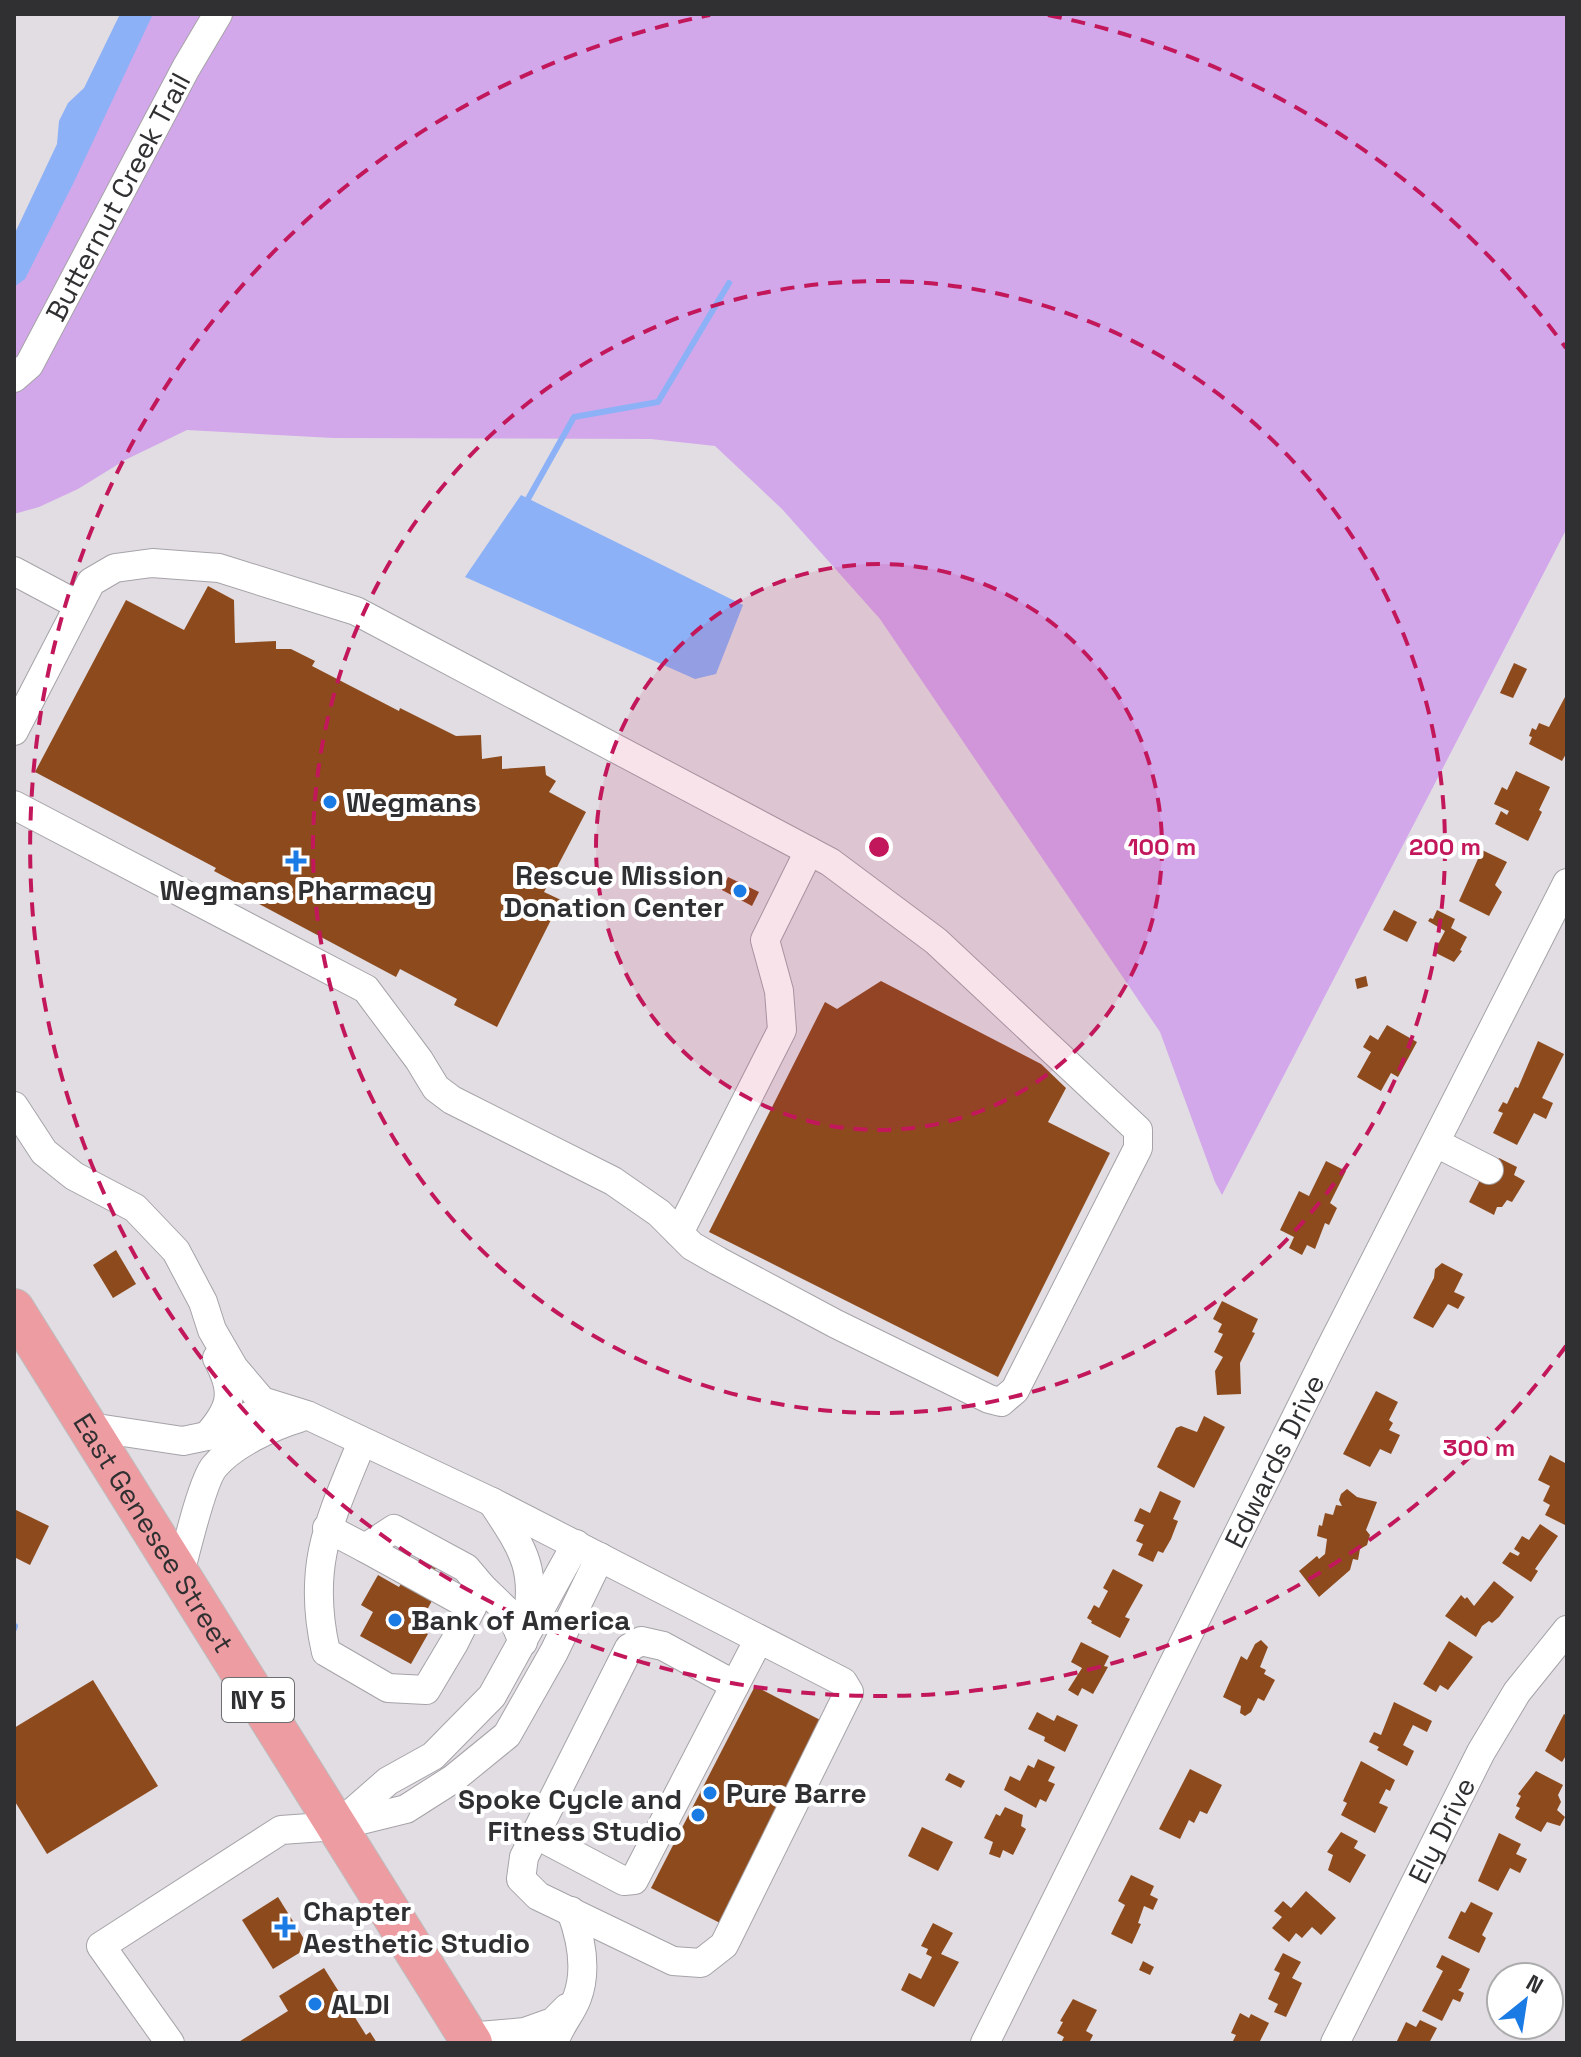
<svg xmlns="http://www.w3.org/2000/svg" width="1581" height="2057" viewBox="0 0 1581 2057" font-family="'Space Grotesk',sans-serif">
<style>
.green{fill:#d3a8eb}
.water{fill:#8db1f6}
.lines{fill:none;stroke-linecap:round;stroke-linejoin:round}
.stream{stroke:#8db1f6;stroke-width:6}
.building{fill:#8d4b1d}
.minor-casing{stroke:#a6a3a8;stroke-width:30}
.highway-casing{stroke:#bdbcbd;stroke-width:42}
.minor{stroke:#fff;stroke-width:28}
.highway{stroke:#ed9da2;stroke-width:40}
.ring{fill:none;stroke:#c2185b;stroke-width:4;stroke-dasharray:14 10}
.poi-dot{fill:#1a7be4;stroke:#fff;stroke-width:3}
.labels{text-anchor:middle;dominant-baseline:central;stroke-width:8;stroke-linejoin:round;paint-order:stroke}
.shield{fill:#fff;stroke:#6e6d6f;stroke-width:2}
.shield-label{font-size:26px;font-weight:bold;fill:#302f31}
.street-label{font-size:28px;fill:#302f31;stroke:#fff}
.poi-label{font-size:28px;font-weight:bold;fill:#302f31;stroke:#fff;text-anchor:start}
.centre{fill:#c2185b;stroke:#fff;stroke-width:4}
.ring-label{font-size:24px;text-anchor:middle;font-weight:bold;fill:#c2185b;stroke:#fff;stroke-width:8;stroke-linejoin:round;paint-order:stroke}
</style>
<rect width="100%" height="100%" fill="#e1dde3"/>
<path class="green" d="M136,14h1431v514l-345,667 -7,-13 -55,-150 -280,-413 -98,-110 -67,-63 -64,-7 -318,-1 -146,-8 -62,30 -47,29 -39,18 -25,7v-256z"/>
<g class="water">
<path d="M120,14h33l-80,170 -48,95 -11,8v-52l43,-91 2,-23 9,-18 16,-15z"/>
<path d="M521,495l222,110 -27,69 -21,5 -230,-102z"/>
</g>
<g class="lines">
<g class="stream">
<path d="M528,499l46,-82 84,-15 71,-119"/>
<path d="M14,1629l1,-3"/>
</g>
</g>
<g class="building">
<path d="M208,586l26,14 1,43 41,-2v8h15l24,12 -3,5 87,45 1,-3 56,28 25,-1 1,24 20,-3v13l43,-3 1,9 10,6 -7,11 37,20 -42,80 17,8 -64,127 -43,-22 3,-6 -57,-30 -4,8 -152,-81 4,-7 -34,-18 2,-3 -181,-96 91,-172 58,30z"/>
<path d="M1514,663l13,6 -14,29 -13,-5z"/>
<path d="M1565,697l2,1v54l-5,9 -33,-17 3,-7 -3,-1 3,-8 4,2 3,-7 10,4z"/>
<path d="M1516,771l34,16 -11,23 3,2 -14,29 -33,-17 6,-13 6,4 2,-4 -15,-7 8,-17 5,3z"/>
<path d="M1482,850l25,12 -12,23 7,7 -13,24 -30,-15z"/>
<path d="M728,877l31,15 -7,14 -30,-16z"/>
<path d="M1394,910l23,12 -10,20 -24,-12z"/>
<path d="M1437,910l18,9 -4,9 16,9 -7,13 2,1 -8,11 -20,-10 11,-21 -17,-10 2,-3 3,1z"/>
<path d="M1366,976l2,10 -11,3 -2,-10z"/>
<path d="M881,981l160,83 25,24 -18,34 62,31 -112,224 -289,-145 116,-230 12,7z"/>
<path d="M1387,1025l30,17 -19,35 -7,-4 -10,18 -24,-14 14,-25 -8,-5 7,-12 8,5z"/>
<path d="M1538,1041l26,13 -22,44 11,5 -7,16 -12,-6 -17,32 -24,-12 10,-20 -5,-2 5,-9 4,2 8,-17 3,1z"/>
<path d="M1499,1158l18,9 -3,8 11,6 -13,21 -5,-2 -5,7h-5l-3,8 -25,-13 15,-30 7,1z"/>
<path d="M1326,1161l20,10 -16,32 7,5 -8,17 -4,-2 -10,26 -8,-4 -5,10 -13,-7 5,-11 -14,-7 19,-39 10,5z"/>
<path d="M116,1250l20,34 -23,14 -20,-33z"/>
<path d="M1442,1263l21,11 -9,18 11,5 -7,12 -10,-5 -15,24 -20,-10 21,-40 1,-9z"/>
<path d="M1222,1301l36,18 -6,13 3,1 -15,30 1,31 -24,1 -2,-24 8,-14 -9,-5 9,-18 -5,-2 4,-8 -9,-5z"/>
<path d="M1376,1391l22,11 -9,18 4,3 -4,7 11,5 -9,19 -11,-5 -10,18 -27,-13z"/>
<path d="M1204,1416l21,11 -31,61 -37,-21 19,-39 5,-2 16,6z"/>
<path d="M1550,1455l17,9 -2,61 -20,-10 5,-10 -7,-4 7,-15 -12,-6z"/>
<path d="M1347,1489l10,8 20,5 -11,28 4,5 -3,10 -7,4 -2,11 -5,-1 -3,11 -31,27 -20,-26 18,-15 2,3 6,-5 2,-15 -10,-3 2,-11 3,1 3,-13 8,2 3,-10 6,1 -3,-6 2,-6z"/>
<path d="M1160,1491l21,10 -8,18 5,2 -7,18 -8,14 -5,-2 -5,11 -15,-7 5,-11 -7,-3 8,-16 -10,-4 6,-13 10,5z"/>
<path d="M14,1509l35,17 -19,39 -16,-8z"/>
<path d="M1540,1524l18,12 -23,33 3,2 -7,11 -29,-19 8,-11 8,4 2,-3 -6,-4 8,-13 7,4z"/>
<path d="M419,1559l17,9 -13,26 10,5 -16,29 11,6 -17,30 -51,-28 13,-24 -12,-7 17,-30 21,12 3,-5 3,2z"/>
<path d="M1113,1569l30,16 -18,32 5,2 -10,19 -29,-15 1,-2 -5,-3 7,-13 5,3 9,-17 -5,-3z"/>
<path d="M1494,1581l20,16 -15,20 -7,6 -3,-2 -7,5 -6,11 -31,-21 16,-21 4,4 2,-2 7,9z"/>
<path d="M1261,1640l7,7 -8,20 6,3 -2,4 11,6 -11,21 -6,-3 -7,14 -6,4 -5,-3 1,-7 -18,-9 18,-41 6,4 8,-16z"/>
<path d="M1449,1641l24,16 -25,33 -8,-5 -4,7 -13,-8z"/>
<path d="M1081,1642l28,14 -5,10 4,1 -15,27 -11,-6 -4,8 -10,-6 14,-22 -11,-6z"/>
<path d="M93,1680l65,106 -111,68 -33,-54v-72z"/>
<path d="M755,1686l71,37 -104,201 -71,-36z"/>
<path d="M1394,1702l38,19 -5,11 -14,-7 -10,20 11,6 -7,15 -30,-16 2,-3 -10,-5 5,-10 7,3z"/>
<path d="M1037,1712l17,9 3,-6 21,10 -13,27 -21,-11 1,-4 -17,-8z"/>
<path d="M1564,1714l3,2v38l-5,8 -17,-11z"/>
<path d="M1038,1759l17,8 -7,14 7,3 -9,18 -6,-3 -4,9 -32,-18 6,-14 10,5 8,-16 6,3z"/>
<path d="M1361,1761l34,19 -5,11 -4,-2 -7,14 9,4 -13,26 -34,-18 6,-12 -4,-2z"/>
<path d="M1190,1769l32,16 -15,29 -7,-3 -6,12 -5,-3 -9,19 -21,-10z"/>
<path d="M1536,1771l27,14 -5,10 3,7 -4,8 8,7 -5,9 -13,-4 -6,10 -25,-13 -1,-2 5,-9 -4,-2 5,-10 -3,-2z"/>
<path d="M949,1773l16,8 -4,7 -16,-8z"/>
<path d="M1005,1807l18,8 -2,11 5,3 -13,26 -10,-5 -3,8 -11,-4 4,-12 -9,-4 12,-24 4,2z"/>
<path d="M922,1827l31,15 -15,29 -30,-15z"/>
<path d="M1341,1832l17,9 -4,7 12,7 -16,28 -22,-13 5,-15 -6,-3z"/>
<path d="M1499,1833l22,11 -5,10 11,5 -7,14 -10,-5 -12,23 -20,-10z"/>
<path d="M1131,1875l23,11 -4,9 8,4 -5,11 -9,-4 -6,17 3,1 -9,20 -21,-10 14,-29 -7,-4z"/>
<path d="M1306,1891l30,27 -15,17 -9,-8 -10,11 -6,-5 -7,9 -17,-14 10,-11 -8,-6 9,-10 8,7z"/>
<path d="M278,1897l31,50 -36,22 -31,-49z"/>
<path d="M1471,1902l22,11 -11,22 4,3 -7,15 -31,-15 13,-27 4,2z"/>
<path d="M933,1923l20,10 -12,21 18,8 -25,45 -33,-17 8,-17 12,6 11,-22 -6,-3 2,-5 -7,-3z"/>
<path d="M1283,1953l18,9 -9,16 10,5 -16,34 -12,-5 4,-8 -10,-5 12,-26 -6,-3z"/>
<path d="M1442,1955l28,14 -9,19 -3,2 6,3 -4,9 -7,-3 -11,22 -20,-10 21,-40 -7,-4z"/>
<path d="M1143,1961l11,6 -4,8 -11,-5z"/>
<path d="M324,1968l42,67 4,-3 7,11h-140l51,-32 -9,-15z"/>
<path d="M1073,1999l24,11 -11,21 7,4 -4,8h-28l3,-6 -7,-4 6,-11 -3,-1z"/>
<path d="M1240,2013l9,5 2,-4 18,9 -10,20h-27l4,-8 -5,-2z"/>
<path d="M1420,2020l17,8 -8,15h-33l10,-21 10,5z"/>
</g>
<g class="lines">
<defs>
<g id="minor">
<path id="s1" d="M14,378l15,-13 157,-297 32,-54"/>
<path d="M14,571l64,34"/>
<path d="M14,731l77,-149 24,-14 37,-5 67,5 137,43 474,251 106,79 202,189v18l-123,242 -14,12 -12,-3 -153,-75 -118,-63 -26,-15 -33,-33 -46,-32 -161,-81 -16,-12 -17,-28 -53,-71 -352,-184"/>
<path d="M14,1106l30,46 30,24 61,32 41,43 27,51 9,28 22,38 28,33 45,14 185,87 351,180 6,10 -125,253 -23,18 -28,-2 -135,-65 -17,-17 3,-22 105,-209 12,-7 22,5 72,39 24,-46"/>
<path d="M1436,1143l53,27"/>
<path d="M679,1233l103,-203 -3,-39 -14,-51 44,-89"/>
<path d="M90,1427l93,14 24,-5 52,-25 28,2"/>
<path d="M207,1436c26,-29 28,-45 10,-78"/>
<path d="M492,1502c31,47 46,67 34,124"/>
<path d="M327,1528l38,20 29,-19 72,39 16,19 -28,56 -28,47 -38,-2 -62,-36c-20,-87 4,-132 36,-210"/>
<path d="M365,1548l107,59"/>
<path d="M180,1573c6,-22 22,-91 34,-106 18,-22 58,-41 85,-49"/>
<path d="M482,1587l30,29 11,26"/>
<path d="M340,1823l48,-42 45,-25 59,-60 84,-152"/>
<path d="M535,1834l89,47 10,-1 101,-195"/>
<path d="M468,2037l57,-5 28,-10 14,-14"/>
<path d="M170,2043l-69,-97 180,-116 56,-4 69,-17 47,-30 54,-44 47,-83 46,-95"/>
<path d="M554,2043c5,-17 17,-29 23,-45 11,-29 4,-60 -6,-87"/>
<path id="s2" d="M985,2043l344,-692 238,-468"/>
<path id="s3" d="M1335,2043l146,-291 36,-60 50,-62"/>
</g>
<g id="highway">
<path id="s4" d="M14,1309l458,734"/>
</g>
</defs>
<use href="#minor" class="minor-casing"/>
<use href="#highway" class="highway-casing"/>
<use href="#minor" class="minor"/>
<use href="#highway" class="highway"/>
</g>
<circle cx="879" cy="847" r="283" fill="#c2185b" fill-opacity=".12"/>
<g class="ring">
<circle cx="879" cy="847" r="283"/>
<circle cx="879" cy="847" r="566"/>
<path d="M1566 1346A849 849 0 1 1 710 15M1048 15A849 849 0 0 1 1566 348"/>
</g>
<g class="poi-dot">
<circle cx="330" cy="802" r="8"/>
<path d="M292 849h8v8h8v8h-8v8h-8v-8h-8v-8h8z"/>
<circle cx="740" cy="891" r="8"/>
<circle cx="395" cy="1620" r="8"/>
<circle cx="710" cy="1793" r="8"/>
<circle cx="698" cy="1815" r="8"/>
<path d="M281 1915h8v8h8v8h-8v8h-8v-8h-8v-8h8z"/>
<circle cx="315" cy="2004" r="8"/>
</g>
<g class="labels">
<rect class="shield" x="222" y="1678" width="72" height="44" rx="6"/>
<g class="shield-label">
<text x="258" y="1700">NY 5</text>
</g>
<g class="street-label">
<text stroke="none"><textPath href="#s1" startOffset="210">Butternut Creek Trail</textPath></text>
<text stroke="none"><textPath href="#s2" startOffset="650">Edwards Drive</textPath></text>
<text stroke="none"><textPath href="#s4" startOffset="264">East Genesee Street</textPath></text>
<text stroke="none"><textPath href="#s3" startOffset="238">Ely Drive</textPath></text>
</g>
<g class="poi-label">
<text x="346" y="802">Wegmans</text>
<text x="724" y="875" text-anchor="end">Rescue Mission<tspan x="724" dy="32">Donation Center</tspan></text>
<text x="296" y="890" text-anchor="middle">Wegmans Pharmacy</text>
<text x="411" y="1620">Bank of America</text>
<text x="726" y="1793">Pure Barre</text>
<text x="682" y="1799" text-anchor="end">Spoke Cycle and<tspan x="682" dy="32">Fitness Studio</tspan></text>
<text x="303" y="1911">Chapter<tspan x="303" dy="32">Aesthetic Studio</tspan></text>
<text x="331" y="2004">ALDI</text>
</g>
</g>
<circle cx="879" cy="847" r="12" class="centre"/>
<g class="ring-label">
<text x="1162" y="855">100 m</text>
<text x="1445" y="855">200 m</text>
<text x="1479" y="1456">300 m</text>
</g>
<rect width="1581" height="2057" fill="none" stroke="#302f31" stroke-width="32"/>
<g transform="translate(1525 2001) rotate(30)"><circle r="38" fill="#ffffff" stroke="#acacad" stroke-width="2"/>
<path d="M0-6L14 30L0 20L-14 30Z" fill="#1a7be4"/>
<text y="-12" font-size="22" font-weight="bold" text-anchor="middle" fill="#302f31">N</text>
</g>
</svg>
